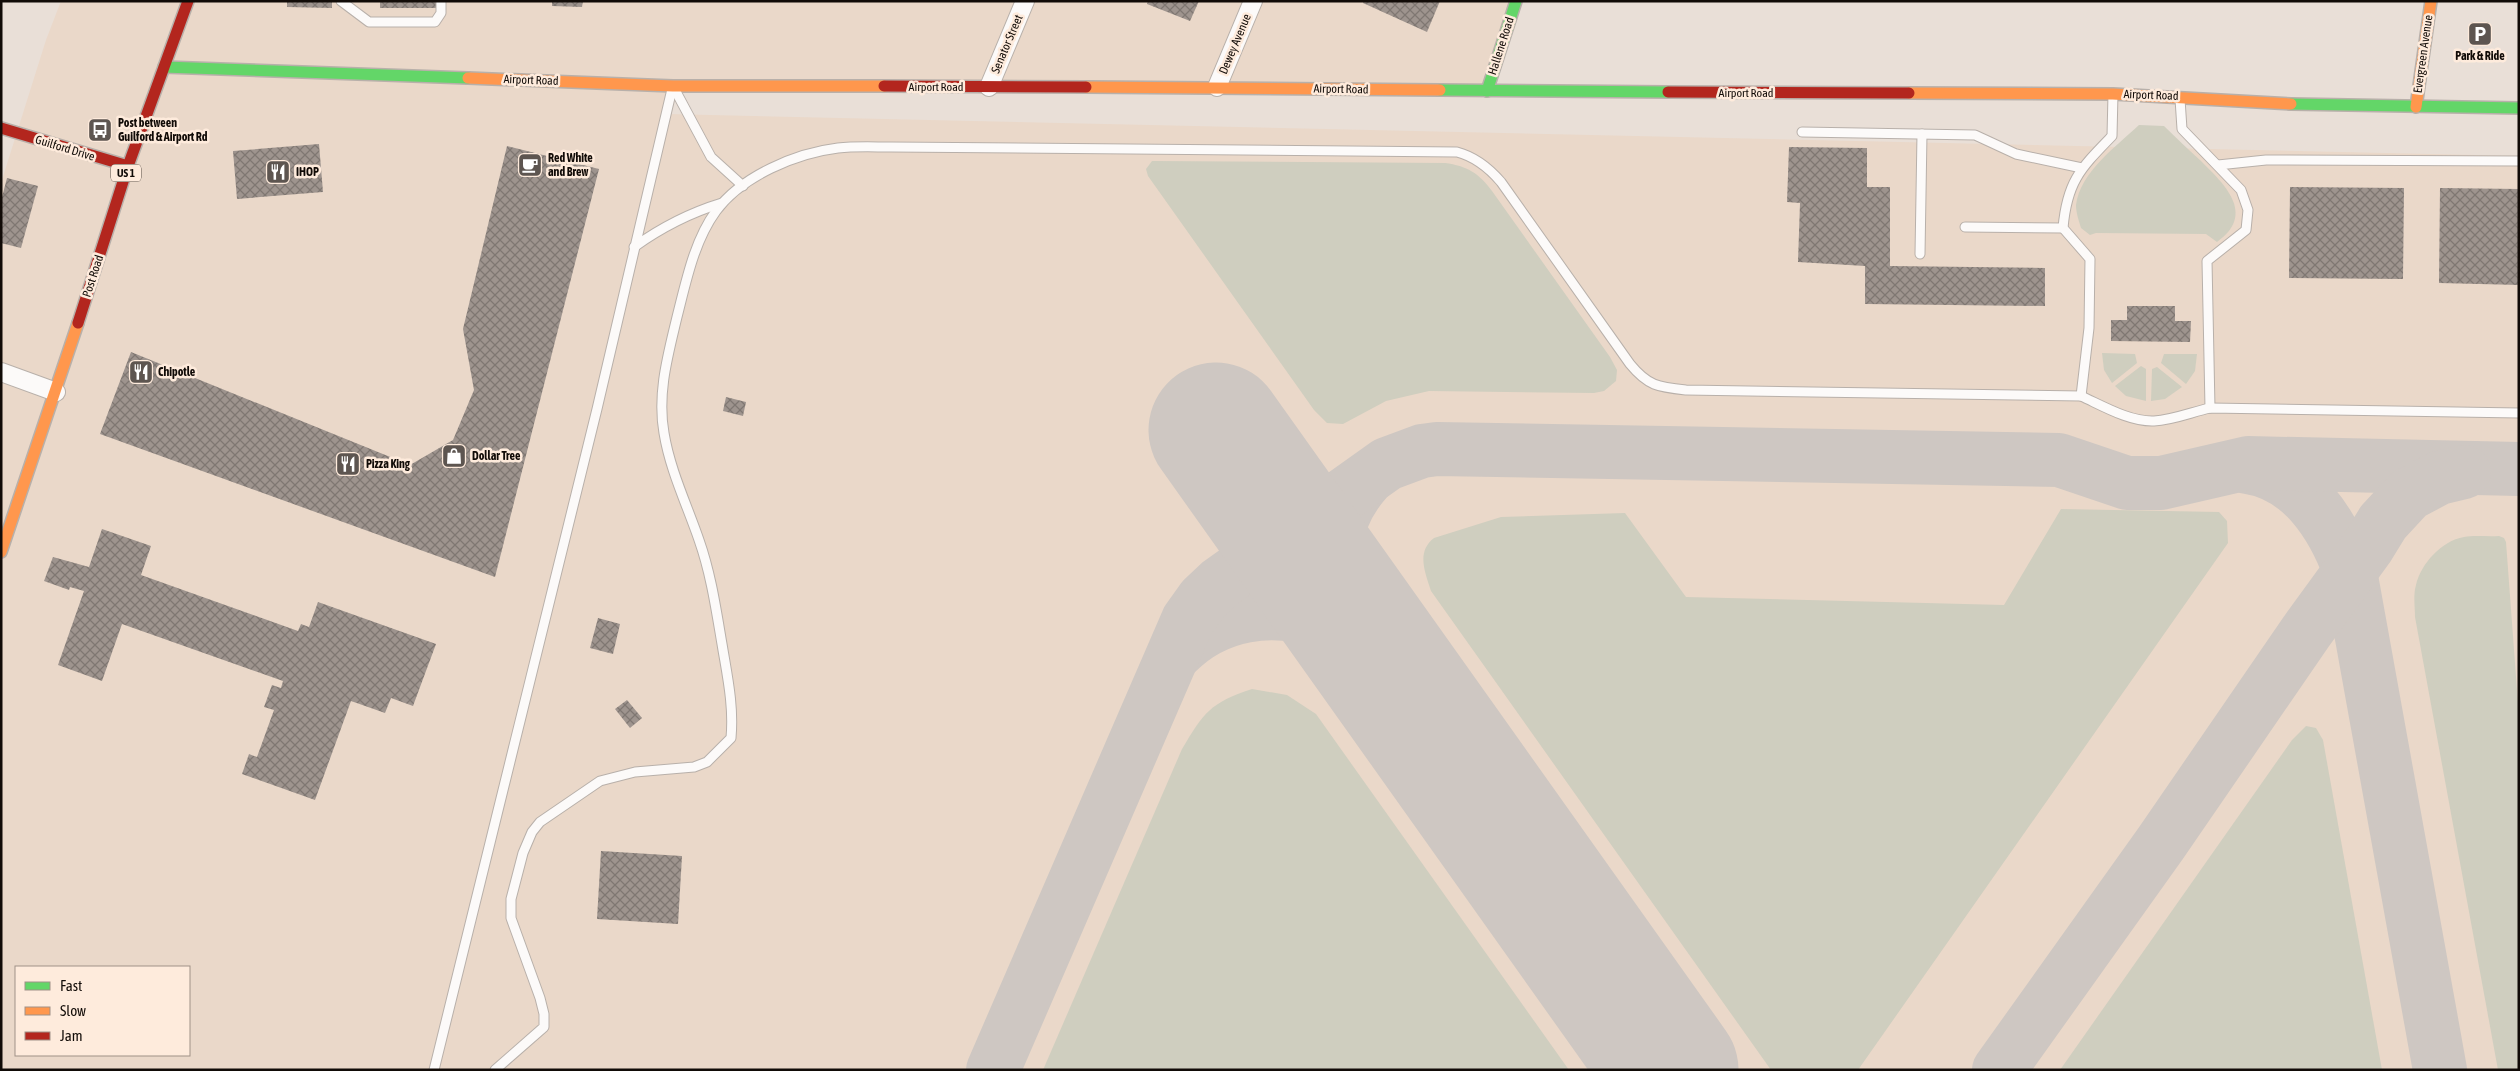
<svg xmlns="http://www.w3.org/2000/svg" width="2520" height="1071" viewBox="0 0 2520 1071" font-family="'Asap Condensed',sans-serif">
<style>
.built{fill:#ead8c9;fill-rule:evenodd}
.green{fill:#cfcebf}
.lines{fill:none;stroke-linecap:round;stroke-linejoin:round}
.taxiway{stroke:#cec7c2;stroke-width:54}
.runway{stroke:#cec7c2;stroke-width:135}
.building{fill:url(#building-cross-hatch)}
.lane-casing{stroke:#b8b0aa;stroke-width:11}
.street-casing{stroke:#b8b0aa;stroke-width:20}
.fast-casing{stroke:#b8b0aa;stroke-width:14}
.slow-casing{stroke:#b8b0aa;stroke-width:14}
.jam-casing{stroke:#b8b0aa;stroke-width:14}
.lane{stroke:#fcfaf9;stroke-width:9}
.street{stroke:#fcfaf9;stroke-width:18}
.fast{stroke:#63d668;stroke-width:11}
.slow{stroke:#ff974d;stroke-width:11}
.jam{stroke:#b3261e;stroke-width:11}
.labels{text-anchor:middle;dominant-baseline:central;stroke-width:5;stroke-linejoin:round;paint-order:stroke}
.shield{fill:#feebdc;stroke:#584e47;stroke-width:1}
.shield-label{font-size:11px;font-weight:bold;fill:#110b07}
.street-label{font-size:12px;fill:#110b07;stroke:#feebdc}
.poi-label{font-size:12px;font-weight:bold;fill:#110b07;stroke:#feebdc;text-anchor:start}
</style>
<defs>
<pattern id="building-cross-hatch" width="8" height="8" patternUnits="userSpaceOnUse" patternTransform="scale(1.25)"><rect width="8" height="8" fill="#9e948e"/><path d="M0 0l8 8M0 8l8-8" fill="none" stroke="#7f7772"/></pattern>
</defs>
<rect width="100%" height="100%" fill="#e9dfd7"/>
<path class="built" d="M61,1h1456l-28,93 -816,-8 -6,28 1852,42v914h-2518v-887l45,-143zM16,967h173v88h-173z"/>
<g class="green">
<path d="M2139,125l25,1c12,12 24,23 37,35 23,23 56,53 16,81l-11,-8 -110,-1 -6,2 -9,-7c-2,-7 -5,-15 -5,-23 4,-33 41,-59 63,-80z"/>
<path d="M1152,161l293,2c22,3 34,10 47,28l118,166 7,13 -1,11 -12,10 -10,2 -165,-2 -43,10 -43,23 -16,-1 -13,-13 -166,-234 -2,-7z"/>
<path d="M2102,353l33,1 2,9 -25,20 -8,-13z"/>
<path d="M2164,354h33l-2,17 -9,13 -25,-21z"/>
<path d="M2141,366l5,3v32l-20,-5 -11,-10z"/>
<path d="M2157,367l25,20 -17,12 -14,2 1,-32z"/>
<path d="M2061,509l158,3 8,9 1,22 -370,527h-87l-340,-479c-6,-19 -15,-39 3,-53l67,-21 124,-4 61,84 318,8z"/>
<path d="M2499,536l5,2 2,4 13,175v353h-21l-83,-453c0,-10 -2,-22 1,-32 5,-21 25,-44 48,-48 11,-2 24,0 35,-1z"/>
<path d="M1252,689l35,6 29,19 253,356h-526l139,-321c22,-37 28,-46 70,-60z"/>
<path d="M2306,726l10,2 7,12 59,330h-322l232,-330z"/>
</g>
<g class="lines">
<g class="taxiway">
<path d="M2248,467c54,8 85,58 102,104l90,499"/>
<path d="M1348,616c-16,-53 -21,-91 18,-136"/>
<path d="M1176,653c39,-40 98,-50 149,-29 17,6 32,17 48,26"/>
<path d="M993,1070l195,-450 15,-21 17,-16 167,-119 35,-13 15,-2 622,11 68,23h34l87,-20 271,6"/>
<path d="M1999,1070l162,-227 145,-211 61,-84 16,-26 26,-28 30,-16 25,-6"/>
</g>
<path class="runway" d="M1216,430l455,640"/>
</g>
<g class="building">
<path d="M287,1h45v7l-45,-1z"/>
<rect x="380" y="1" width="58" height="7"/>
<path d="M552,1h31l-1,6 -30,-1z"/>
<path d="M1148,1h51l-9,20 -43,-17z"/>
<path d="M1364,1h76l-13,31 -64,-29z"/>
<path d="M319,144l4,48 -86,7 -4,-48z"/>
<path d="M507,146l92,23 -104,408 -395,-143 31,-82 279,113 43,-25 21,-50 -11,-61z"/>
<path d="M1789,147l78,1v39h23v79l155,2v38l-180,-2v-38l-67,-4 2,-59 -13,-1z"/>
<path d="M7,178l31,8 -17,62 -20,-5v-42z"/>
<path d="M2290,187l114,1 -1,91 -114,-1z"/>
<path d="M2440,188l79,1v96l-80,-2z"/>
<path d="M2127,306h48v15h16l-1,21 -79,-1v-21h16z"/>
<path d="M726,397l20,5 -3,14 -20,-5z"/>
<path d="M102,529l49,17 -10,29 157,56 3,-7 8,3 9,-25 118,42 -23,62 -22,-8 -6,15 -34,-12 -36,99 -73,-26 7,-20 8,3 17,-47 -10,-3 8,-22 9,3 2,-7 -161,-57 -20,57 -44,-16 26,-74 -14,-4 -1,3 -25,-9 9,-24 36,10z"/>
<path d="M598,618l22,6 -7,30 -23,-6z"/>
<path d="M627,700l15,18 -12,10 -15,-19z"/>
<path d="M601,851l81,5 -4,68 -81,-5z"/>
</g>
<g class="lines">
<defs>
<g id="lane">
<path d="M341,1l28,21h66l6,-9v-12"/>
<path d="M674,88l37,69 32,29"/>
<path d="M2180,99l2,30 59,61 7,20 -2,20 -39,31 3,147"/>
<path d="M1802,132l173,3 41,19 66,14"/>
<path d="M2218,165l48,-5 253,1"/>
<path d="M1965,227l98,1"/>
<path d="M634,247c28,-20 55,-34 88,-44"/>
<path d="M1920,254l2,-120"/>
<path d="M2081,396l8,-68 1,-69 -27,-31c4,-47 18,-60 49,-92l1,-42"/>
<path d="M434,1070l163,-661 75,-320"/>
<path d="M495,1070l49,-43v-13l-4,-16 -29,-80v-19l12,-46 9,-21 8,-10 60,-41 35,-9 59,-5 13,-5 24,-24c3,-33 -4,-63 -9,-94 -6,-35 -11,-70 -23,-104 -12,-35 -29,-70 -35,-107 -7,-40 4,-78 13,-116 9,-35 17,-76 39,-106 26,-35 80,-58 122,-63 17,-2 36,-1 53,-1l566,5c19,5 32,16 44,30l129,182c18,22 28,23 56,26l395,6c22,10 49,26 73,25 19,-1 38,-9 56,-13l309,5"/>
</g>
<g id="street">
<path d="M989,87l36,-86"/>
<path d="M1217,87l36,-86"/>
<path d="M1,372l55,20"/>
</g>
<g id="fast">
<path d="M164,67l304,11"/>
<path d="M1440,90l228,2"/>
<path d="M1487,91l29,-90"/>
<path d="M2291,104l228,4"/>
</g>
<g id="slow">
<path d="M468,78l205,8h211"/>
<path d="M1086,87l354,3"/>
<path d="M1909,93l204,1 178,10"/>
<path d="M2416,107l15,-106"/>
<path d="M1,552l77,-229"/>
</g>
<g id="jam">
<path d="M884,86l202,1"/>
<path d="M1668,92l241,1"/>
<path d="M1,128l127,38"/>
<path d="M78,323l50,-157 60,-165"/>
</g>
</defs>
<use href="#lane" class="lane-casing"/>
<use href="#street" class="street-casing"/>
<use href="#fast" class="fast-casing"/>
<use href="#slow" class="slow-casing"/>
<use href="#jam" class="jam-casing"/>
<use href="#lane" class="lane"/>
<use href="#street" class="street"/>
<use href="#fast" class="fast"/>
<use href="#slow" class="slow"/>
<use href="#jam" class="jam"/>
</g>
<defs>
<symbol id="parking-square" viewBox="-11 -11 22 22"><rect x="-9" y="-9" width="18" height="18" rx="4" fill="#5d5550" stroke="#feebdc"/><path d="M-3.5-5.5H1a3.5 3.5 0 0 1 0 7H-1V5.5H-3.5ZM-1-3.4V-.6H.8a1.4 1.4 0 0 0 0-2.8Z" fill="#fff"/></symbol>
<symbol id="bus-square" viewBox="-11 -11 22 22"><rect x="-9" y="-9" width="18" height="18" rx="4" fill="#5d5550" stroke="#feebdc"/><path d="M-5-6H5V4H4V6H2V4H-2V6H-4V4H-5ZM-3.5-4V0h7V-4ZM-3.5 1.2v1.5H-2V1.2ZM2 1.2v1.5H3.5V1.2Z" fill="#fff"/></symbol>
<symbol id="cafe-square" viewBox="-11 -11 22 22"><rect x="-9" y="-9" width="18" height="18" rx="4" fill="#5d5550" stroke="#feebdc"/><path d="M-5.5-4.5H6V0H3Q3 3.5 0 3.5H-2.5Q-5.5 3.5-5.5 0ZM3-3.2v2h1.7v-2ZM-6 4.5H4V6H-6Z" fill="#fff"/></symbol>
<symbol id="restaurant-square" viewBox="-11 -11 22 22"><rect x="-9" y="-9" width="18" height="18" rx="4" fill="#5d5550" stroke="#feebdc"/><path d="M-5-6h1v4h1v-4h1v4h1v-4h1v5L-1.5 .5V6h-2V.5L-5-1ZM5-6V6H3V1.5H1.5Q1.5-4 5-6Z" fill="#fff"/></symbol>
<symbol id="shop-square" viewBox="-11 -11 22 22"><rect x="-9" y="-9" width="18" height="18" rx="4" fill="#5d5550" stroke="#feebdc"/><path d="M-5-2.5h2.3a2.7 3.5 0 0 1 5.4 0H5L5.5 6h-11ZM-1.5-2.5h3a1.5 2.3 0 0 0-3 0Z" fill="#fff"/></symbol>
</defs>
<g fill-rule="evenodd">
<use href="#parking-square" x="2466" y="20" width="28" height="28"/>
<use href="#bus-square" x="86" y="116" width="28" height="28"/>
<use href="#cafe-square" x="516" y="151" width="28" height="28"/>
<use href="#restaurant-square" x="264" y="158" width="28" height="28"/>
<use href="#restaurant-square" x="127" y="358" width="28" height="28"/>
<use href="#shop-square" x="440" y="442" width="28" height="28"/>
<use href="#restaurant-square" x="334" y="450" width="28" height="28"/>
</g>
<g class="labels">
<rect class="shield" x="111" y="164.5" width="30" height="17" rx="4"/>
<g class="shield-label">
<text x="126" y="173">US 1</text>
</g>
<g class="street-label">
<text transform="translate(1007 44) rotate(-67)">Senator Street</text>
<text transform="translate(1235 44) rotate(-67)">Dewey Avenue</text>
<text transform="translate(1501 46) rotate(-72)">Hallene Road</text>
<text transform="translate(2423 54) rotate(-82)">Evergreen Avenue</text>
<text transform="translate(531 80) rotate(2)">Airport Road</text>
<text x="936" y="87">Airport Road</text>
<text transform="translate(1341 89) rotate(1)">Airport Road</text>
<text x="1746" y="93">Airport Road</text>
<text transform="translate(2151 95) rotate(2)">Airport Road</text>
<text transform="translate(65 148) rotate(17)">Guilford Drive</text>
<text transform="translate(93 276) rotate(-72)">Post Road</text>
</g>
<g class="poi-label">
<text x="2480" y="56" text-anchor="middle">Park &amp; Ride</text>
<text x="118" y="123">Post between<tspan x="118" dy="14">Guilford &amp; Airport Rd</tspan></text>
<text x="548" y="158">Red White<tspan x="548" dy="14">and Brew</tspan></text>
<text x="296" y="172">IHOP</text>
<text x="158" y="372">Chipotle</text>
<text x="472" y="456">Dollar Tree</text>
<text x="366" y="464">Pizza King</text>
</g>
</g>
<rect width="2520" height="1071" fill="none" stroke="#110b07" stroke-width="5"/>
<rect x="15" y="966" width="175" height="90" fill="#feebdc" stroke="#9f9187"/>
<rect x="25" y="982" width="25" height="8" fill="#63d668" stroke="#9f9187"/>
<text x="60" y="991" font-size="15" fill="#110b07">Fast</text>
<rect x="25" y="1007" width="25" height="8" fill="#ff974d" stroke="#9f9187"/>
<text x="60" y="1016" font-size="15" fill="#110b07">Slow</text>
<rect x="25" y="1032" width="25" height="8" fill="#b3261e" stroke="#9f9187"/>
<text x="60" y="1041" font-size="15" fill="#110b07">Jam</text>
</svg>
